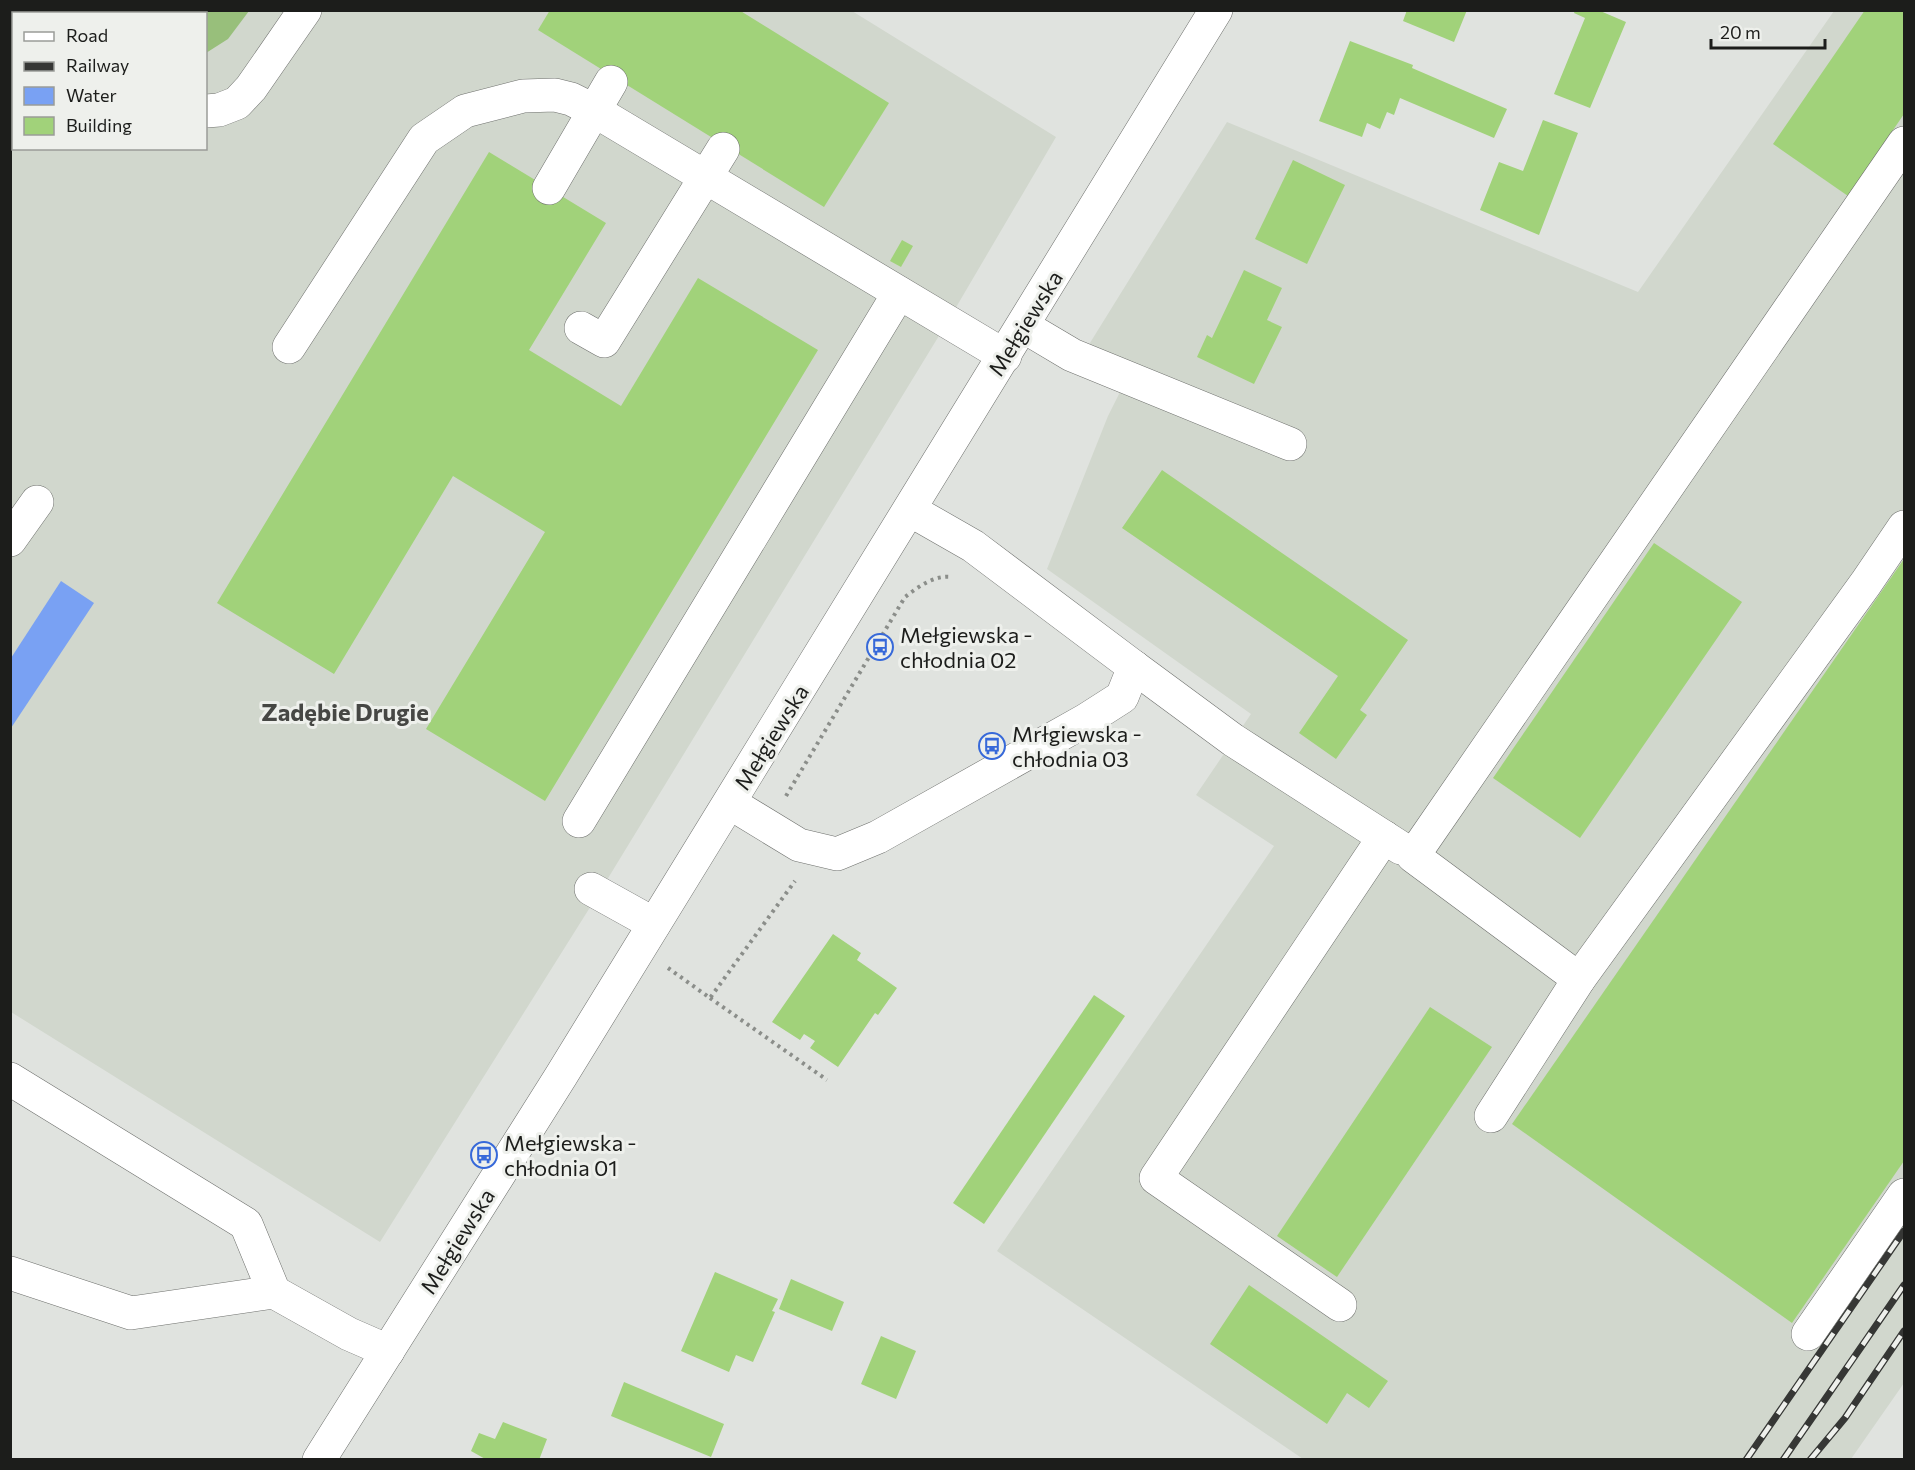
<svg xmlns="http://www.w3.org/2000/svg" width="1915" height="1470" viewBox="0 0 1915 1470" font-family="Commissioner,sans-serif">
<style>
.built{fill:#d1d7cd;fill-rule:evenodd}
.green{fill:#98bf7b}
.water{fill:#79a1f3}
.building{fill:#a1d27a}
.lines{fill:none;stroke-linecap:round;stroke-linejoin:round}
.minor-casing{stroke:#6e706d;stroke-width:34}
.path{stroke:#8b8e8a;stroke-width:4;stroke-dasharray:3 4.5;stroke-linecap:butt}
.minor{stroke:#fff;stroke-width:33}
.rail-casing{stroke:#363735;stroke-width:7}
.rail{stroke:#eef0ec;stroke-width:4.5;stroke-dasharray:14;stroke-linecap:butt}
.labels{text-anchor:middle;dominant-baseline:central;stroke-width:6;stroke-linejoin:round;paint-order:stroke}
.street-label{font-size:22px;fill:#1c1d1b;stroke:#eef0ec}
.poi-label{font-size:22px;fill:#1c1d1b;stroke:#eef0ec;text-anchor:start}
.neighbourhood-label{font-size:24px;font-weight:bold;fill:#464744;stroke:#eef0ec}
</style>
<rect width="100%" height="100%" fill="#e0e3df"/>
<g class="built">
<path d="M10,11h842l204,126 -108,184 -349,572 -219,349 -369,-230zM14,14h192v134h-192z"/>
<path d="M1834,11h70v1372l-53,76h-548l-306,-208 277,-405 -78,-51 55,-81 -204,-145 61,-153 20,-40 -48,-17 147,-237 411,170z"/>
</g>
<path class="green" d="M99,11h150l-21,28 -22,14v-39h-103z"/>
<path class="water" d="M61,581l33,22 -83,125v-70z"/>
<g class="building">
<path d="M550,10h189l150,93 -65,104 -286,-177z"/>
<path d="M1407,10h60l-13,32 -51,-21z"/>
<path d="M1575,10h23l28,12 -36,86 -36,-14 31,-76 -11,-5z"/>
<path d="M1865,10h39v104l-56,82 -75,-52z"/>
<path d="M1350,41l63,24 -1,3 95,41 -13,29 -94,-40 -6,17 -7,-3 -7,17 -13,-6 -5,14 -43,-16z"/>
<path d="M1543,120l35,13 -39,102 -59,-25 19,-48 24,9z"/>
<path d="M489,152l117,71 -77,127 92,56 77,-128 120,72 -273,451 -119,-72 119,-197 -92,-56 -119,198 -117,-71z"/>
<path d="M1293,160l52,25 -38,79 -52,-25z"/>
<path d="M902,240l11,6 -12,21 -11,-6z"/>
<path d="M1244,270l38,18 -15,32 15,7 -28,57 -57,-27 10,-22 5,3z"/>
<path d="M1162,470l246,170 -48,70 7,5 -31,44 -37,-26 39,-57 -216,-148z"/>
<path d="M1654,543l88,59 -162,236 -87,-60z"/>
<path d="M1904,559v602l-112,162 -280,-199z"/>
<path d="M833,934l28,19 -4,7 40,28 -19,27 -3,-2 -37,54 -28,-19 5,-7 -11,-7 -4,6 -28,-18z"/>
<path d="M1094,995l31,21 -141,208 -31,-21z"/>
<path d="M1430,1007l62,40 -155,230 -60,-41z"/>
<path d="M715,1272l63,27 -6,12 3,1 -22,50 -17,-7 -7,17 -48,-21z"/>
<path d="M791,1279l53,23 -12,29 -53,-22z"/>
<path d="M1249,1285l139,96 -19,27 -22,-15 -20,31 -117,-80z"/>
<path d="M881,1336l35,15 -20,48 -35,-15z"/>
<path d="M624,1382l100,42 -13,33 -100,-41z"/>
<path d="M503,1422l44,17 -8,21h-52l-16,-9 8,-18 16,6z"/>
</g>
<g class="lines">
<defs>
<g id="minor">
<path d="M43,10l4,4"/>
<path d="M206,111l13,-1 18,-7 14,-15 54,-78"/>
<path d="M549,188l62,-106"/>
<path d="M1023,326l49,29 218,89"/>
<path d="M581,328l23,13 119,-192"/>
<path d="M289,347l135,-208 41,-28 58,-15 32,-1 16,4 24,12 410,245"/>
<path d="M10,540l27,-38"/>
<path d="M1134,667l99,73 168,108"/>
<path d="M730,803l69,42 38,9 41,-17 208,-117 36,-23 12,-30 -161,-121 -63,-36"/>
<path d="M579,821l320,-528"/>
<path d="M591,889l63,35"/>
<path d="M1579,979l-166,-123 491,-713"/>
<path d="M10,1079l236,145 28,68"/>
<path d="M1491,1116l88,-137 287,-396 38,-56"/>
<path d="M10,1273l121,40 143,-21 75,42 39,17"/>
<path d="M1340,1305l-184,-127 228,-341"/>
<path d="M1808,1334l96,-139"/>
<path d="M319,1460l242,-384 655,-1066"/>
</g>
</defs>
<use href="#minor" class="minor-casing"/>
<g class="path">
<path d="M786,796l119,-199c13,-10 29,-22 46,-20"/>
<path d="M668,968l42,30 85,-117"/>
<path d="M710,998l117,82"/>
</g>
<use href="#minor" class="minor"/>
<defs>
<g id="rail">
<path d="M1746,1460l158,-229"/>
<path d="M1783,1460l121,-175"/>
<path d="M1810,1460l35,-42 59,-87"/>
</g>
</defs>
<use href="#rail" class="rail-casing"/>
<use href="#rail" class="rail"/>
</g>
<defs>
<symbol id="bus-ring" viewBox="-11 -11 22 22"><circle r="9.5" fill="#eef0ec" stroke="#3769d9" stroke-width="1.5"/><path d="M-5-6H5V4H4V6H2V4H-2V6H-4V4H-5ZM-3.5-4V0h7V-4ZM-3.5 1.2v1.5H-2V1.2ZM2 1.2v1.5H3.5V1.2Z" fill="#3769d9"/></symbol>
</defs>
<g fill-rule="evenodd">
<use href="#bus-ring" x="865" y="632" width="30" height="30"/>
<use href="#bus-ring" x="977" y="731" width="30" height="30"/>
<use href="#bus-ring" x="469" y="1140" width="30" height="30"/>
</g>
<g class="labels">
<g class="street-label">
<text transform="translate(1025 323) rotate(-58)">Mełgiewska</text>
<text transform="translate(771 737) rotate(-58)">Mełgiewska</text>
<text transform="translate(457 1241) rotate(-58)">Mełgiewska</text>
</g>
<g class="poi-label">
<text x="900" y="634">Mełgiewska -<tspan x="900" dy="25">chłodnia 02</tspan></text>
<text x="1012" y="733">Mrłgiewska -<tspan x="1012" dy="25">chłodnia 03</tspan></text>
<text x="504" y="1142">Mełgiewska -<tspan x="504" dy="25">chłodnia 01</tspan></text>
</g>
<g class="neighbourhood-label">
<text x="345" y="711">Zadębie Drugie</text>
</g>
</g>
<rect width="1915" height="1470" fill="none" stroke="#1c1d1b" stroke-width="24"/>
<rect x="12" y="12" width="195" height="138" fill="#eef0ec" stroke="#9a9c98" stroke-width="1.5"/>
<rect x="24" y="32" width="30" height="9" fill="#ffffff" stroke="#9a9c98" stroke-width="1.5"/>
<text x="66" y="42" font-size="18" fill="#1c1d1b">Road</text>
<rect x="24" y="62" width="30" height="9" fill="#363735" stroke="#9a9c98" stroke-width="1.5"/>
<text x="66" y="72" font-size="18" fill="#1c1d1b">Railway</text>
<rect x="24" y="87" width="30" height="18" fill="#79a1f3" stroke="#9a9c98" stroke-width="1.5"/>
<text x="66" y="102" font-size="18" fill="#1c1d1b">Water</text>
<rect x="24" y="117" width="30" height="18" fill="#a1d27a" stroke="#9a9c98" stroke-width="1.5"/>
<text x="66" y="132" font-size="18" fill="#1c1d1b">Building</text>
<path d="M1711 39v9h114v-9" fill="none" stroke="#1c1d1b" stroke-width="3"/>
<text x="1720" y="39" font-size="18" fill="#1c1d1b" stroke="#eef0ec" stroke-width="4.5" paint-order="stroke">20 m</text>
</svg>
